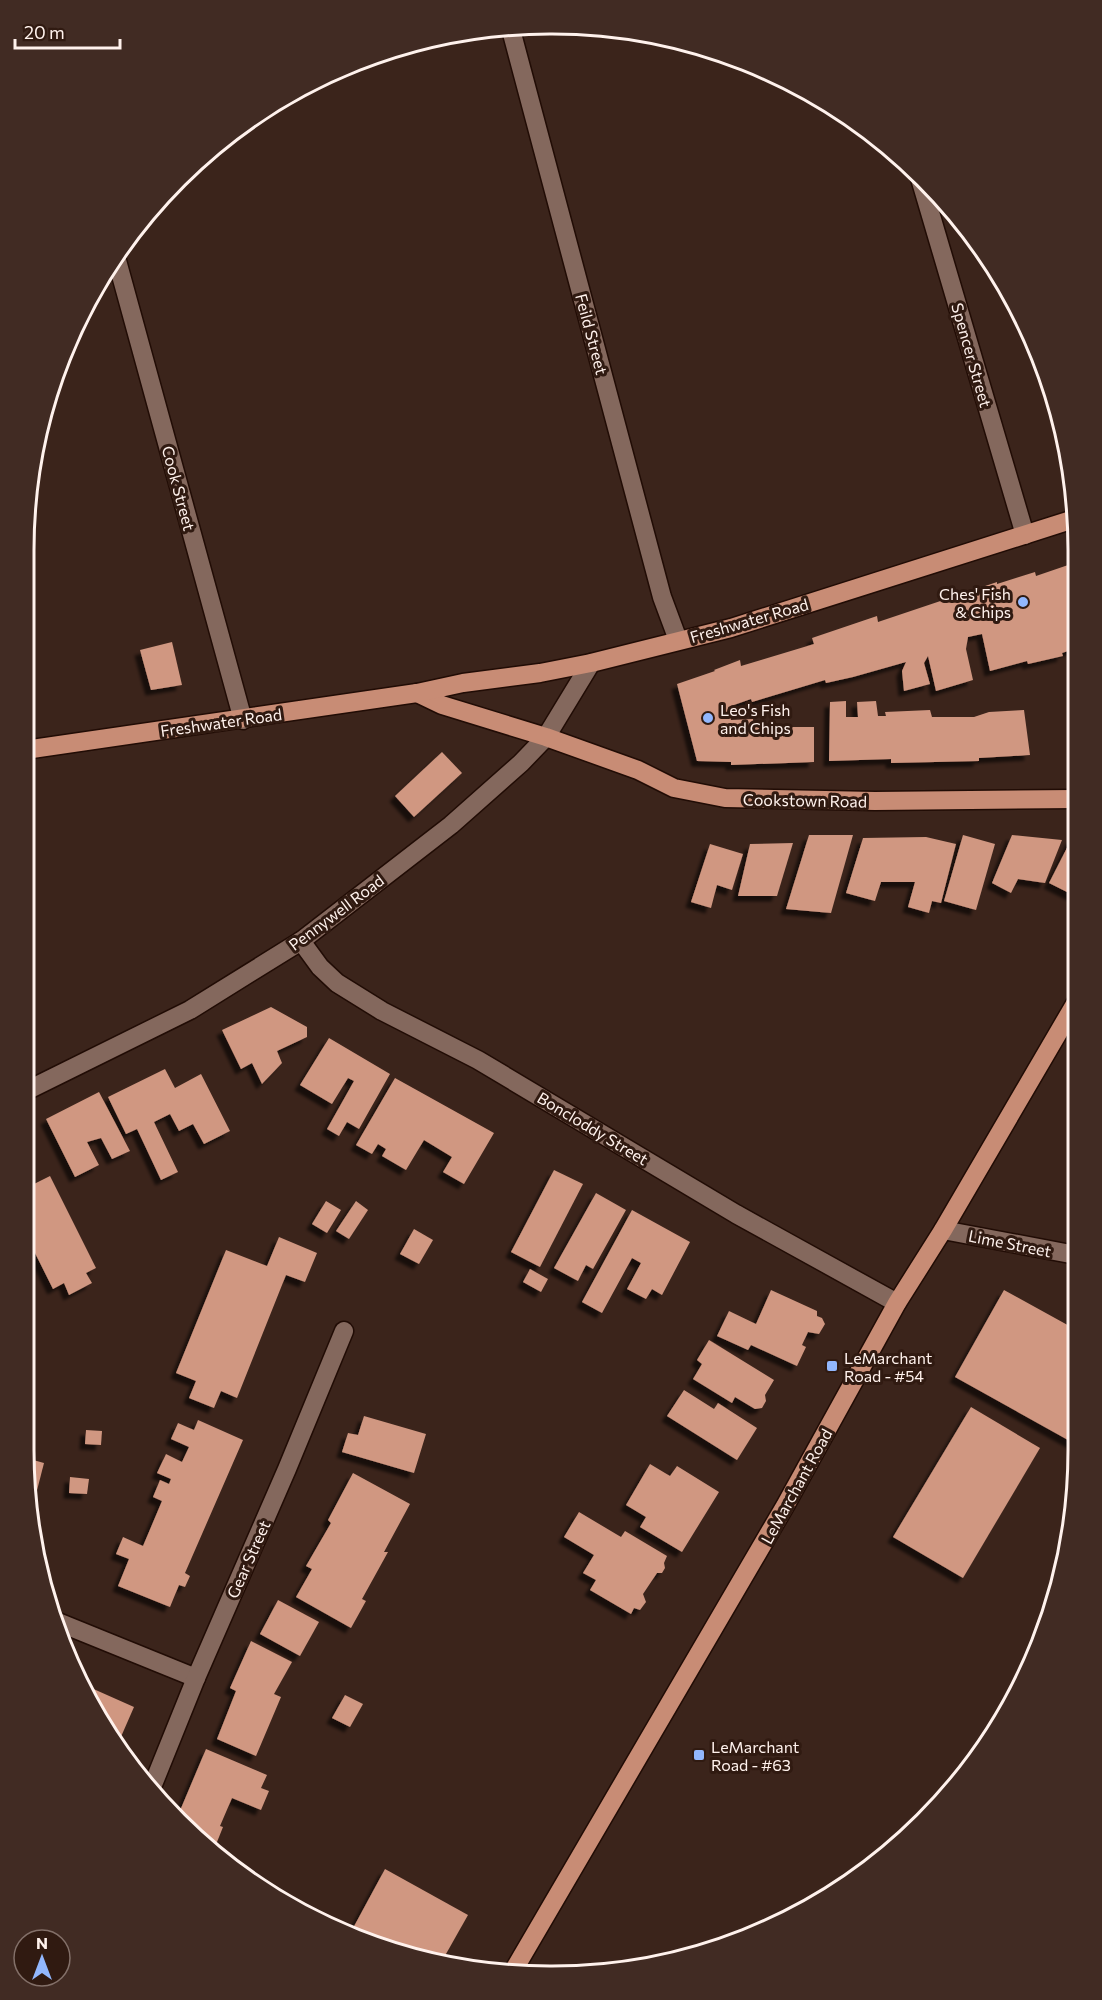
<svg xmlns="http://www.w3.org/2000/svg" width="1102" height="2000" viewBox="0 0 1102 2000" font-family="Commissioner,sans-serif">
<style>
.building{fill:#d09781;filter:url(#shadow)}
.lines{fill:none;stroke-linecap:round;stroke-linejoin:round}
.minor-casing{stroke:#210c05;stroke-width:21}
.major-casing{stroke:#210c05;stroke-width:21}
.minor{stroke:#84685d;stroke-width:18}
.major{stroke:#c88c75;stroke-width:18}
.poi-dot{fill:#92b7fd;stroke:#301a11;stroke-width:2}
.labels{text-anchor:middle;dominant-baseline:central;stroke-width:6;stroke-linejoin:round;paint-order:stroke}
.street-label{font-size:16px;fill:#fff2ed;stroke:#301a11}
.poi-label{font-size:16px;fill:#fff2ed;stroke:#301a11;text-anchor:start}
.rim{fill:none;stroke:#fff2ed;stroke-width:3}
</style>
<defs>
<filter id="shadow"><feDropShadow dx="-5.5" dy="5.5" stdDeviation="1.5" flood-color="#0009"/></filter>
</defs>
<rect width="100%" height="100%" fill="#3b241b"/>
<g class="building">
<path d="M1074,563v86l-12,4 1,3 -35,8 -1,-3 -37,10 -8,-37 -14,3 -2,12 7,31 -37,11 -8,-35 -4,7 6,21 -26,7 -2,-20 4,-9 -53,15 -27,6 -1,-3 -73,22 -1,-3 -23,8 3,13 22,-1 1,8h60v35l-83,3v-3l-34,-1 -20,-77 38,-13 -1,-1 26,-10 1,6 73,-22 -2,-6 65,-22 1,6 119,-40v2l38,-12 1,4z"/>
<path d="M172,642l10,43 -31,5 -11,-40z"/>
<path d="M846,701v16h12l-1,-15 19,-1 2,15h8l-1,-4 45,-2 2,7h42l15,-5 35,-2 6,45 -51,3v3l-88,2v-4l-62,2 1,-59z"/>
<path d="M442,752l20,21 -48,44 -19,-21z"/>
<path d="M809,835h44l-22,78 -45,-4z"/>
<path d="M963,835l32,9 -19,66 -32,-9z"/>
<path d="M1012,835l50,5 -17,43 -27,-4 -7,14 -19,-10z"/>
<path d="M926,837l30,7 -15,59 -9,-2 -3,12 -21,-6 7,-25h-34l-6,19 -29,-8 17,-55z"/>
<path d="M1072,838l3,1v57l-26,-13z"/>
<path d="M793,843l-16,53h-39l12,-52z"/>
<path d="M710,844l33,10 -11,36 -15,-5 -6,23 -20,-6z"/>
<path d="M271,1007l36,20v10l-30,14 5,12 -20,21 -10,-21 -11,6 -19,-39z"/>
<path d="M329,1038l61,36 -31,55 -12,-7 -8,14 -12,-7 27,-48 -6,-3 -16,26 -32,-19z"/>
<path d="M165,1069l10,19 26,-14 29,57 -26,13 -11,-20 -14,7 -9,-17 -16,8 24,50 -17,8 -24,-51 -11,5 -18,-37z"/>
<path d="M395,1078l99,55 -30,51 -21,-12 9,-15 -28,-17 -18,30 -24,-14 4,-7 -8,-5 -6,10 -16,-9z"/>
<path d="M99,1092l31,59 -18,8 -11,-21 -14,4 12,23 -24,12 -29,-58z"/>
<path d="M554,1170l29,14 -43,83 -29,-15z"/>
<path d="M50,1176l46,92 -10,5 6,10 -23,12 -5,-12 -11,6 -29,-58v-31l7,-3 -5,-9z"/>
<path d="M596,1193l30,17 -33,59 -7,-4 -8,16 -24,-13z"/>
<path d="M326,1201l15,9 -14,23 -15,-9z"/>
<path d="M356,1201l12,9 -19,29 -13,-8z"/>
<path d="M632,1210l58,32 -28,53 -10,-6 -6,10 -19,-10 14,-26 -9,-5 -30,55 -20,-11z"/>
<path d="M414,1229l19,11 -14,24 -19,-10z"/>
<path d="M279,1237l38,16 -12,29 -19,-7 -49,123 -16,-7 -7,17 -25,-10 7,-17 -20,-8 50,-123 41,16z"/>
<path d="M24,1264l5,11 -5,3z"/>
<path d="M530,1269l18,10 -7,13 -18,-10z"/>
<path d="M771,1290l46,21v5l5,2 3,6 -6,10 -11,-2 -6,13 4,2 -9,19 -46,-21 -3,5 -31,-14 12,-25 27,13z"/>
<path d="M1004,1290l69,38 3,-6 1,123 -122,-68z"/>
<path d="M709,1340l65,40 -9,15 1,6 -4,7 -7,1 -20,-12 -3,6 -39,-24 9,-15 -5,-4z"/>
<path d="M684,1390l30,19 4,-6 39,25 -20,32 -70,-44z"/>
<path d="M971,1407l69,41 -77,130 -70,-41z"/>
<path d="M364,1416l62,18 -12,39 -72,-21 6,-19 10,2z"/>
<path d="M198,1420l45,20 -58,133 5,3 -5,11 -6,-2 -9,22 -52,-21 11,-27 -13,-5 7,-17 20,9 19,-45 -9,-4 7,-17 9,4 2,-5 -14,-6 9,-19 16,8 7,-15 -18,-8 7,-16 16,7z"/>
<path d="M86,1430l16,1 -1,14 -16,-1z"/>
<path d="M26,1458l18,5 -11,43z"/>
<path d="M650,1464l20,12 7,-10 42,26 -37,60 -42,-25 6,-10 -20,-12z"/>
<path d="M353,1473l57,31 -26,48h4l-26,47 4,2 -15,27 -55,-31 16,-28 -6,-3 25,-43 -3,-3z"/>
<path d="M70,1477l19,2 -2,15 -18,-1z"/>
<path d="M579,1512l42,25 4,-6 42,25 -3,7 1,5 -3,5h-5l-14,21 3,8 -6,8 -6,-2 -3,6 -41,-24 6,-10 -13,-7 11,-18 -30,-18z"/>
<path d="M278,1600l41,22 -19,34 -40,-22z"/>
<path d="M251,1641l41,21 -18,32 7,3 -25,59 -39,-17 19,-48 -6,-3z"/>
<path d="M89,1687l45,20 -14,32 -5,-2z"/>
<path d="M345,1695l18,9 -13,23 -18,-9z"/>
<path d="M206,1749l61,26 -6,13 8,3 -8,19 -29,-12 -12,28 3,1 -8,20 -36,-34z"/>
<path d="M385,1869l83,46 -26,46 -28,-3 -62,-28z"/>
<path d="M325,1914l21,11 -1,1 -21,-9z"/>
</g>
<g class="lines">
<defs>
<g id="minor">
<path d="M510,26l152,571 16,43"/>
<path d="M919,175l106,360"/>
<path d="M116,257l127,463"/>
<path d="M301,941l19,26 17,16 45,28 96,49 258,154 161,89"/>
<path d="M24,1092l166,-82 111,-69 150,-116 70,-62 25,-26 45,-74"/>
<path d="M943,1230l133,25"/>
<path d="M53,1620l143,58"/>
<path d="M152,1787l44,-109 91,-209 57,-138"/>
</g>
<g id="major">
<path d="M417,693l25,12 104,32 92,33 36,18 51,10 150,3 200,-2"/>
<path d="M25,750l392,-57 46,-10 77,-10 51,-10 140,-35 343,-109"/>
<path d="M515,1968l270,-462 112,-203 46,-73 132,-226"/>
</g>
</defs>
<use href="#minor" class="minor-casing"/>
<use href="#major" class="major-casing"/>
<use href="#minor" class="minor"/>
<use href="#major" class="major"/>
</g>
<g class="poi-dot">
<circle cx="1023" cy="602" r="6"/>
<circle cx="708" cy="718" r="6"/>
<rect x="826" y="1360" width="12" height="12" rx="3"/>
<rect x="693" y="1749" width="12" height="12" rx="3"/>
</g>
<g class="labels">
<g class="street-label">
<text transform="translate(592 334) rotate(75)">Feild Street</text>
<text transform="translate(972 355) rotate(74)">Spencer Street</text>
<text transform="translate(179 488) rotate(75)">Cook Street</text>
<text transform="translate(749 620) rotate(-16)">Freshwater Road</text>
<text transform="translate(221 722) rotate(-8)">Freshwater Road</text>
<text transform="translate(805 800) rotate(1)">Cookstown Road</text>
<text transform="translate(336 912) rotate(-37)">Pennywell Road</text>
<text transform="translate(593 1128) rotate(31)">Boncloddy Street</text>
<text transform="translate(1010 1243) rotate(11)">Lime Street</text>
<text transform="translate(796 1486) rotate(-61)">LeMarchant Road</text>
<text transform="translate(248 1559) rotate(-66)">Gear Street</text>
</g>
<g class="poi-label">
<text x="1011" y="593" text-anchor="end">Ches' Fish<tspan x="1011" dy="18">&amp; Chips</tspan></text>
<text x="720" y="709">Leo's Fish<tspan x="720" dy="18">and Chips</tspan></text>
<text x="844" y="1357">LeMarchant<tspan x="844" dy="18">Road - #54</tspan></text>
<text x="711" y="1746">LeMarchant<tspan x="711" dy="18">Road - #63</tspan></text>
</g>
</g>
<path d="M0 0H1102V2000H0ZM550 34H552A516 516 0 0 1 1068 550V1450A516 516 0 0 1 552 1966H550A516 516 0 0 1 34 1450V550A516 516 0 0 1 550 34Z" fill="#412b23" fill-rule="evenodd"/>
<path class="rim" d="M550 34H552A516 516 0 0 1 1068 550V1450A516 516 0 0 1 552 1966H550A516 516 0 0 1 34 1450V550A516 516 0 0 1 550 34Z"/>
<g transform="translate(42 1958)"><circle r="28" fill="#301a11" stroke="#837069" stroke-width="1.5"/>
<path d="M0-4.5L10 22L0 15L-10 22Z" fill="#92b7fd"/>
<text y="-9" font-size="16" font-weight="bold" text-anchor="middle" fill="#fff2ed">N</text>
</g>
<path d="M15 39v9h105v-9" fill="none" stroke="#fff2ed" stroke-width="3"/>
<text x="24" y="39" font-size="18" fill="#fff2ed" stroke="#301a11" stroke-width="4.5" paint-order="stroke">20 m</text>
</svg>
